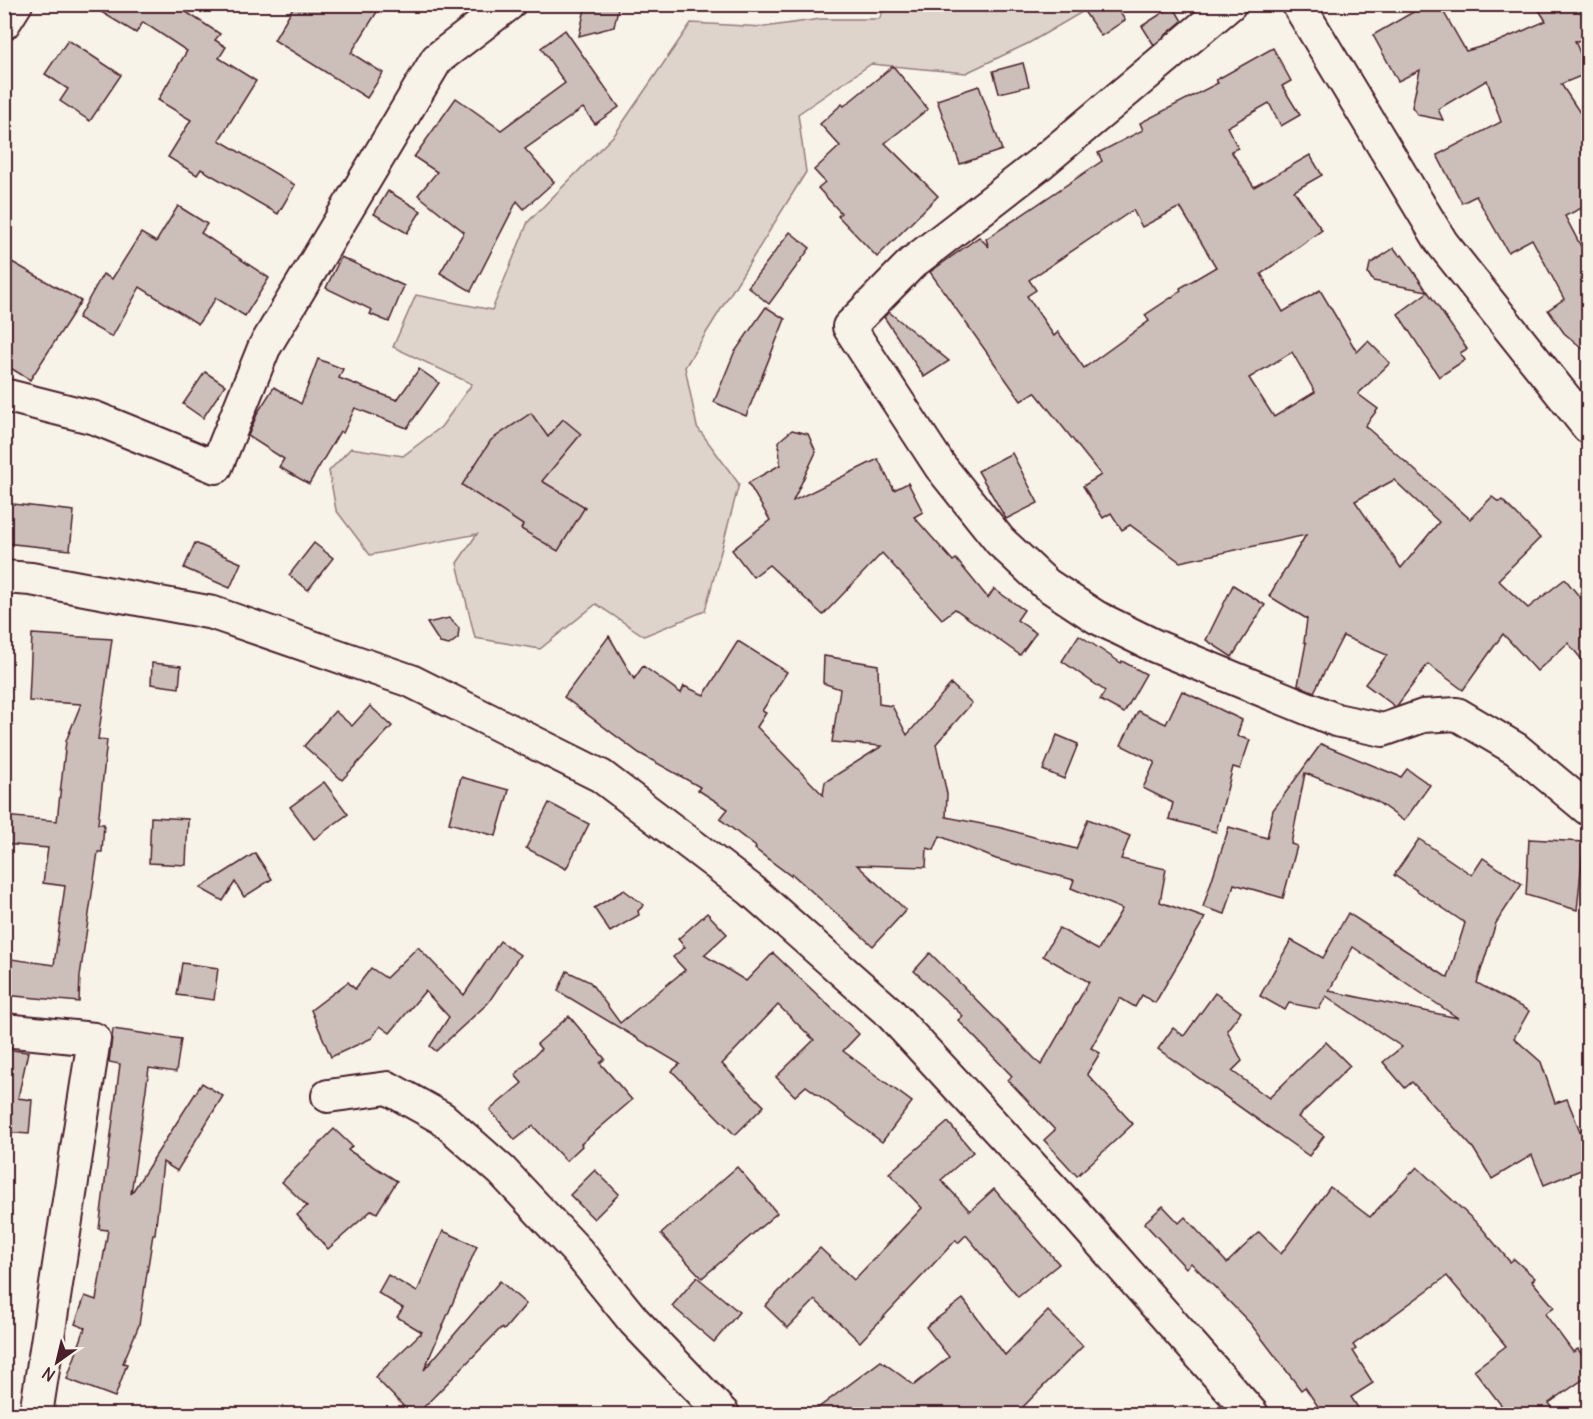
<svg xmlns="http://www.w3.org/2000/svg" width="1593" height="1419" viewBox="0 0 1593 1419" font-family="Delius,sans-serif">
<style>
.green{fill:#ded4cc;stroke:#947a7c;stroke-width:1.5}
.building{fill:#ccbfb9;stroke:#4a1f2b;stroke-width:1.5;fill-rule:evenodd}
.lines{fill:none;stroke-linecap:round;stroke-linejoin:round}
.minor-casing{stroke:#4a1f2b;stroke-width:36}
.minor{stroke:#f7f3e8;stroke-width:32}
</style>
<rect width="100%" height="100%" fill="#f7f3e8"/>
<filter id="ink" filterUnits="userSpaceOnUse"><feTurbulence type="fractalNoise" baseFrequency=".0167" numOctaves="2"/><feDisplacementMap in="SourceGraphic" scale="12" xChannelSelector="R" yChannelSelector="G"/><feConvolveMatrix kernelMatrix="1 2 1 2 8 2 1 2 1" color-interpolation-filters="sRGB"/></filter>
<g filter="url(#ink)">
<path class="green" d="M887,4l203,1 -6,6 -55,32 -63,30 -95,-9 -73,50 8,58 -121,195 12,60 42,57 -34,127 -61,25 -48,-32 -56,45 -65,-11 -18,-75 20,-29 -107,21 -34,-45 -7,-39 22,-23 52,8 38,-29 31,-43 -79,-37 23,-52 76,15 36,-88 87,-88 76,-111 73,4 57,-8h58z"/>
<g class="building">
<path d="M88,4h86l46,30 -5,6 11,7 -7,11 37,23 -37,59 76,45 -17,29 -77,-45 -4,6 -29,-18 23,-37 -33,-20 29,-49 -44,-29 -7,11z"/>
<path d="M295,4h87l-31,49 32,20 -16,25 -93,-58z"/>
<path d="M586,4h33l-5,23 -35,9z"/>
<path d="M1079,4h35l11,16 -24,16z"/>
<path d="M1427,4h12l27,47 31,-9 49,-21 -11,-17h53v36l-13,1 13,32 -27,11 27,41v80l-23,11 23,44v93l-24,-20 -16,-23 16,-11 -32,-60 -24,13 -32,-56 -14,7 -25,-48 64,-33 -14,-42 -49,29 5,11 -25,-5 -6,-8 8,-37 -22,11 -25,-46z"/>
<path d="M1173,6l9,15 -28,24 -12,-19z"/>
<path d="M565,30l54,77 -24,17 -12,-16 -58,41 29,33 -30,27 -7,-8 -46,90 -31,-18 24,-41 -46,-37 19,-23 -23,-15 42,-59 45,32 64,-47 -24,-35z"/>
<path d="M68,40l53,35 -31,46 -30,-20 8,-12 -23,-15z"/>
<path d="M1273,48l18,33 -9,5 18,29 -19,11 -12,-23 -42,24 11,21 -7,3 23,36 56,-32 12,20 -28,16 28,39 -61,44 22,38 37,-22 37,62 11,-11 22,22 -32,31 20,15 -13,17 105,93 22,-22 7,5 3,-2 38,38 -42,42 30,28 37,-29 23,28v60l-20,-24 -31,28 -34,-37 -40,56 -35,-26 -32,43 -31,-23 22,-29 -44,-19 -29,56 -16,-7 8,-42 -2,-1 3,-23 -38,-23 37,-61 -126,27 -50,-37 -8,5 -11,-17 -8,5 -20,-32 18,-11 -66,-83 -14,9 -91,-129 49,-35 10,10 -3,-8 116,-78 -4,-8 45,-23 -3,-7 78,-40 -2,-3zM1180,207l36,60 -36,21 1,3 -36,24 4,6 -65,47 -26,-36 -4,4 -27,-40 9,-6 -7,-10 104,-70 9,17zM1292,352l23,40 -41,25 -25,-39zM1394,480l45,42 -38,46 -46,-67z"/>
<path d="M1023,63l6,23 -30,7 -6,-22z"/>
<path d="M893,66l35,43 -43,34 53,53 -61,61 -39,-41 3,-3 -23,-25 7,-6 -11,-12 26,-24 -20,-22 22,-20 2,2z"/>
<path d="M979,86l23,64 -42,14 -23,-64z"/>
<path d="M388,191l33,20 -14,22 -33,-19z"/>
<path d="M178,206l29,18 -6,9 68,45 -24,38 -29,-18 -18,26 -58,-37 -28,50 -34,-19 25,-44 9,5 29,-46 15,9z"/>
<path d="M790,232l20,16 -41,56 -21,-17z"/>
<path d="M1394,248l6,8 2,-1 25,36 -54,-10 -5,-8 2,-9z"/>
<path d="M341,257l63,29 -15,36 -19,-8 2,-4 -46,-22z"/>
<path d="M12,262l69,39 -51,79 -26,-16v-88z"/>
<path d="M1428,292l39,57 -7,4 5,7 -26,17 -41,-63z"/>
<path d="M766,307l19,12 -39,97 -32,-14 20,-49z"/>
<path d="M889,312l60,49 -25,16 -40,-60z"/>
<path d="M318,359l25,10 -4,9 58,22 22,-31 20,14 -32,45 -52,-20 -12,25 -3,-2 -31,53 -30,-17 5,-8 -36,-23 10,-24 16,-25 27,17z"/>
<path d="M205,372l20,13 -22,33 -20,-14z"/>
<path d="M531,413l17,24 15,-18 18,15 -39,47 43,26 -27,44 -37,-22 2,-4 -61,-40 29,-45z"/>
<path d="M792,430l16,4 8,18 -23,49 85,-42 16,31 14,-7 15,29 -9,5 39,44 3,-2 32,39 6,-9 30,21 -7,10 19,13 -16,22 -65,-46 -13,10 -60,-66 -59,62 -54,-50 -16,12 -21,-27 38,-30 -22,-37 32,-18 -1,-24z"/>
<path d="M1012,453l26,50 -32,16 -28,-48z"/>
<path d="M4,503l70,8 -4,39 -66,-7z"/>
<path d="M195,543l46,20 -11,25 -46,-20z"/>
<path d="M314,543l19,15 -25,32 -19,-15z"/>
<path d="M1233,585l32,20 -33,52 -26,-17z"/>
<path d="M449,618l10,10 -1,10 -9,7 -9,-2 -13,-20z"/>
<path d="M32,634l80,5 -14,100 9,1 -9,84h6l-2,28h-4l-18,124 -1,26 -75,-7v-37l50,7 11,-79 -22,-3 5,-35 -44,-4v-28l53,5 9,-80 15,-37 -52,-3z"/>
<path d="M1079,635l42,28 1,-2 24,13 -22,39 -24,-13 5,-9 -43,-30z"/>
<path d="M609,636l25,43 9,-13 38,27 3,-7 20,9 34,-54 49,31 -25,39 4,2 -9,14 66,68 2,-13 57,-36 -50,-4 8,-53 -17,-6 1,-27 54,9 1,39 13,2 15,29 44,-51 21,19 -36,41 11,50 -1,23 56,11 74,21 12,-30 42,17 -9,23 45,10 -6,33 45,16 -50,85 -13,-8 -7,12 -15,-9 -29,50 9,5 -13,21 46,50 -56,52 -33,-36 11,-10 -47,-50 4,-4 -54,-56 5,-4 -49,-45 16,-18 111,112 48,-83 -46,-26 16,-28 39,22 24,-41 -51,-21 3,-8 -78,-21 -56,-23 -6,14 -7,-2 -1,19 -69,-2 49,45 -33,36 -81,-72 -1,2 -36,-27 1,-2 -36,-28 8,-10 -30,-19 2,-3 -61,-34 -75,-56z"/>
<path d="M152,663l29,3 -2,22 -28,-4z"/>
<path d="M1182,691l60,29 -5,16 13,4 -10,29 -7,-2 -17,65 -47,-13 4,-16 -30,-15 12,-26 -34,-17 17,-34 28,13z"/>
<path d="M370,706l22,20 -50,54 -38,-34 31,-35 17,15z"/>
<path d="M1057,735l21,9 -14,35 -21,-9z"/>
<path d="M1321,744l80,33 6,-8 23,16 -26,36 -28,-20 -71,-28 -14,71 6,2 -14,52 -49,-14 -9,30 -22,-7 26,-80 38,11 6,-28z"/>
<path d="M461,777l48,13 -13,46 -47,-13z"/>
<path d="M324,782l24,32 -34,25 -24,-32z"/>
<path d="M549,803l40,21 -23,45 -40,-21z"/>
<path d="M151,817l37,2 -2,46 -37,-2z"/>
<path d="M1419,839l53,36 11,-17 39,26 -26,39 -19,60 52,28 -15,27 27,24 14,41 12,-4 17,42 -2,1 6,16v9l-44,18 -12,-30 -40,24 -19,-31 -61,-66 -7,6 -22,-26 19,-15 -76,-51 -7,13 -30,-6 -4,7 -25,-14 31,-56 32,18 25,-45 100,65 17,-55 -71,-48zM1353,947l105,71 -129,-27z"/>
<path d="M1529,839l55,3 -7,68 -51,-15z"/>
<path d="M255,853l17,26 -28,18 -9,-15 -12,19 -23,-13z"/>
<path d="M624,890l20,15 -6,6 1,4 -29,17 -16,-24z"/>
<path d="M707,913l20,21 -23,21 42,26 27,-28 86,81 -16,17 69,51 -30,40 -76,-56 -11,10 -19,-19 38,-37 -36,-35 -56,59 42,42 -29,29 -63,-64 8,-7 -122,-73 9,-20 23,11 30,41 65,-53 -12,-13 12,-10 -7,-8z"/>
<path d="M500,941l20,14 -32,48 -52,48 -6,-5 19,-29 -24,-26 -35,42 -10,-7 -8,12 -41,19 -20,-47 37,-28 7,7 16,-21 15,10 32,-31 46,48z"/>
<path d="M182,963l36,5 -4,32 -37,-5z"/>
<path d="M1215,993l26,19 -14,18 15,31 -10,10 37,27 57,-56 24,24 -52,51 26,19 -15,20 -151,-107 15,-21 11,8z"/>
<path d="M569,1016l36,43 -5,4 32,37 -51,44 1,2 -16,15 -33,-35 -18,14 -25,-30 32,-27 -7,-8 26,-26 -4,-5z"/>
<path d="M113,1029l68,10 -5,33 -27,-4 -18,126 71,-111 21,13 -46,75 -14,-9 -8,72h-2l-14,91 -16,38 4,1 -12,33 -48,-18 18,-51 -10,-4 10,-28 11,4 12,-70 -9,-1 21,-165 -11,-2z"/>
<path d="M4,1049l24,3 -10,46 14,2 -3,34 -25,-2z"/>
<path d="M948,1122l25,30 -32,28 29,31 24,-22 65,75 -41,33 -52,-62 -8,8 -2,-3 -96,102 -45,-42 -27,28 -23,-22 55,-58 34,32 68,-72 -33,-35z"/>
<path d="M334,1129l18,17 -4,4 49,31 -20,32 -5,-3 -44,39 -31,-34 10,-9 -25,-24z"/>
<path d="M737,1167l40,46 -75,65 -41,-44z"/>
<path d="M1417,1167l63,59 30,36 4,-3 21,19 -3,3 22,26 -9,7 28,38 5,-3 10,15v12l-39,27 8,11h-49l-34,-44 32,-24 -59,-70 -94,69 3,4 -3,2 20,32 -22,14 11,17h-39l-18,-27 -4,3 -51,-67 -59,-60 -5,5 -42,-45 19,-17 16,17 6,-6 42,46 32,-31 22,22 49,-67 40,30z"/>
<path d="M595,1170l24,24 -25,25 -24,-24z"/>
<path d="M443,1231l34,15 -53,124 76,-89 26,23 -22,26 -3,-2 -84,86h-6l-36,-37 47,-45 -25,-15 6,-9 -25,-15 10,-18 29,17z"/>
<path d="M697,1277l42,35 -25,30 -42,-36z"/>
<path d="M963,1299l42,56 43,-44 35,35 -67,68h-206l71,-53 33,24 35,-28 -23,-30z"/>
</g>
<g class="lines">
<defs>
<g id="minor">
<path d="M1230,4l-189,159 -129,100 -63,64 91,139 60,75 46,43 50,33 59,29 181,74 47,10 40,-14 34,-2 59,35 72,60"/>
<path d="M1298,4l144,239 146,184"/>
<path d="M4,23l12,-19"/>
<path d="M4,395l91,23 121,49 48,-119 173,-289 72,-55"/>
<path d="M4,577l27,2 182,34 198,68 190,95 150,114 139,123 184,199 178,202"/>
<path d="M4,1030l90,9 -58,375"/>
<path d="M328,1096l60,-8 54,30 60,53 76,81 56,69 89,93"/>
</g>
</defs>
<use href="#minor" class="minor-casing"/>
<use href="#minor" class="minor"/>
</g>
</g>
<rect width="1593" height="1419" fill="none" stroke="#f7f3e8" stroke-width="24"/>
<rect x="12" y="12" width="1569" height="1395" fill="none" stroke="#4a1f2b" stroke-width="2" filter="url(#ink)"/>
<g transform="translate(57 1362) rotate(214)" stroke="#f7f3e8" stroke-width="4.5" paint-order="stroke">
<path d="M0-4.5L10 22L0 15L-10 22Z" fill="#4a1f2b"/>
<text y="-9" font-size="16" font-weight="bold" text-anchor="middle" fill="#4a1f2b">N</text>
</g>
</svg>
